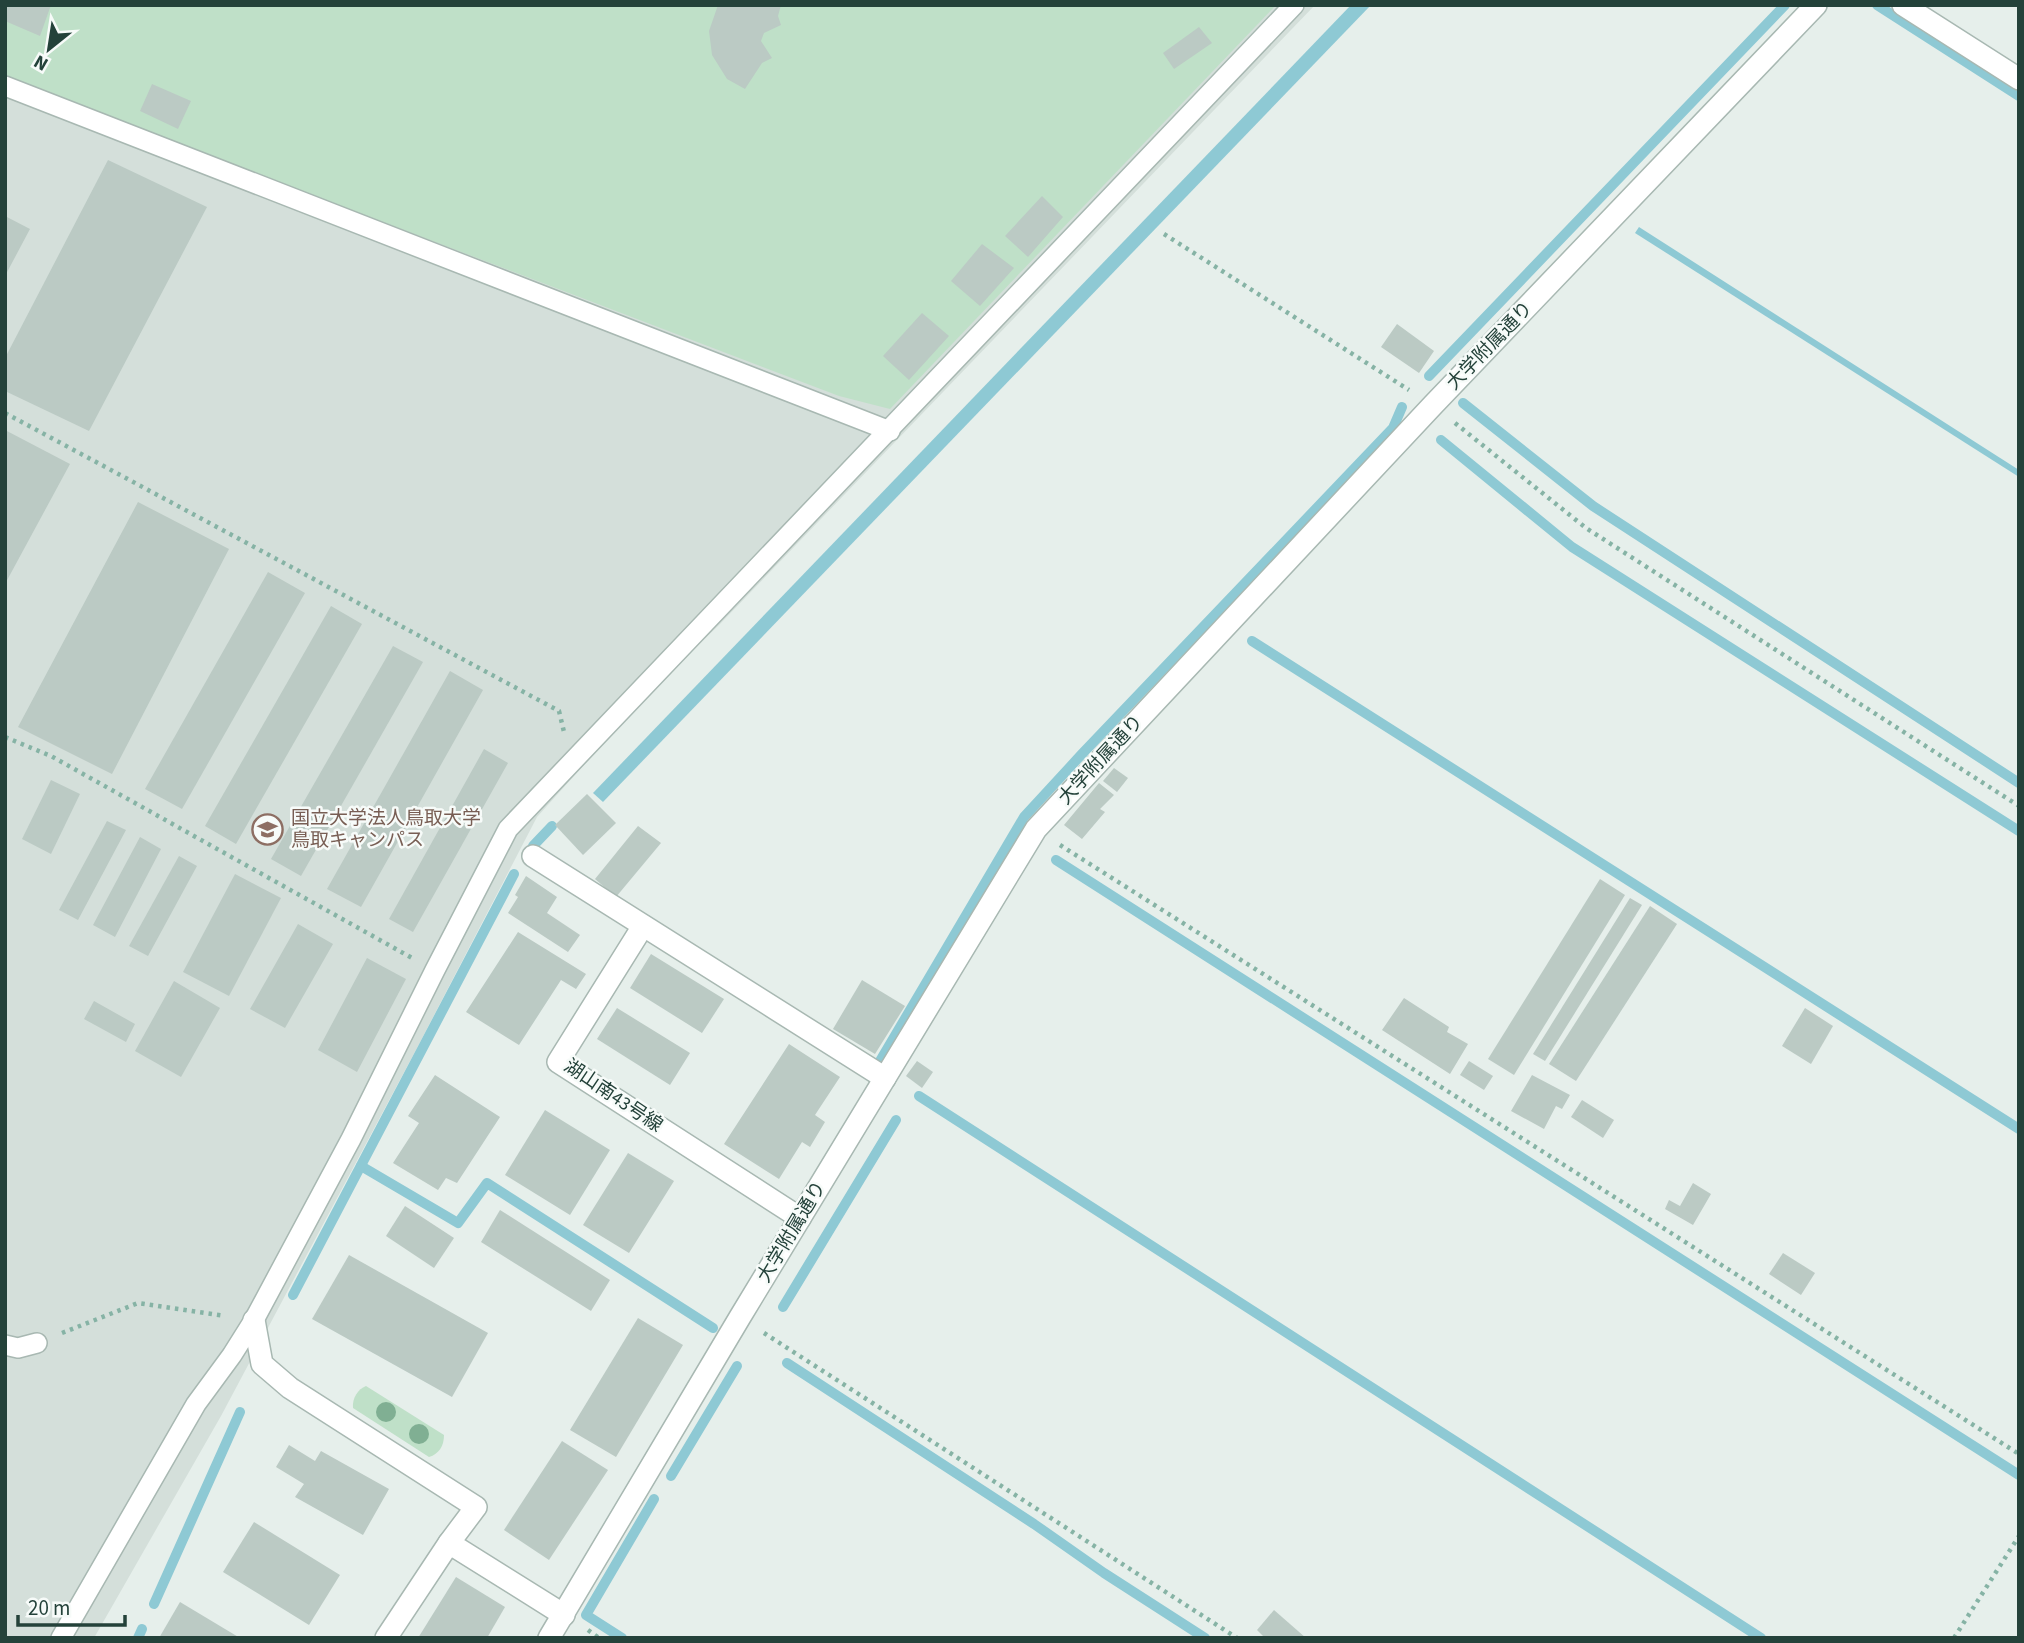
<svg xmlns="http://www.w3.org/2000/svg" width="2024" height="1643" viewBox="0 0 2024 1643" font-family="'Source Sans 3','Noto Sans JP',sans-serif">
<style>
.built{fill:#d4dfda}
.green{fill:#bfe0c8}
.water{fill:#8ec9d4}
.lines{fill:none;stroke-linecap:round;stroke-linejoin:round}
.stream{stroke:#8ec9d4;stroke-width:10}
.building{fill:#bbcac4}
.service-casing{stroke:#a8b8b2;stroke-width:22}
.minor-casing{stroke:#a8b8b2;stroke-width:24}
.path{stroke:#86b3a5;stroke-width:4.5;stroke-dasharray:3.5 5;stroke-linecap:butt}
.service{stroke:#fff;stroke-width:19}
.minor{stroke:#fff;stroke-width:21}
.tree{fill:#80af93}
.labels{text-anchor:middle;dominant-baseline:central;stroke-width:5;stroke-linejoin:round;paint-order:stroke}
.street-label{font-size:19px;fill:#24423a;stroke:#f7fbf9}
.education-label{font-size:19px;fill:#785e54;stroke:#f7fbf9;text-anchor:start}
</style>
<rect width="100%" height="100%" fill="#e6efeb"/>
<path class="built" d="M5,5h1310l-595,619 -72,70 -111,123 -119,229 -197,370 -127,222h-89z"/>
<g class="green">
<path d="M5,5h1271l-386,404 -51,-13 -834,-318z"/>
<path d="M366,1386l78,49c0,11 -5,19 -15,22l-76,-49c-1,-10 5,-19 13,-22z"/>
</g>
<g class="water">
<path d="M1351,5h20l-768,797 -10,-9z"/>
<path d="M1639,227l380,243v7l-384,-244z"/>
</g>
<g class="lines">
<g class="stream">
<path d="M1877,5l142,91"/>
<path d="M1429,376l356,-371"/>
<path d="M1463,403l130,103 426,277"/>
<path d="M1441,440l131,107 447,284"/>
<path d="M1252,641l767,488"/>
<path d="M533,846l19,-20"/>
<path d="M1056,860l963,615"/>
<path d="M880,1061l144,-244 57,-62 312,-327 9,-21"/>
<path d="M919,1096l842,542"/>
<path d="M361,1166l97,57 29,-40 226,145"/>
<path d="M293,1295l221,-421"/>
<path d="M783,1307l113,-187"/>
<path d="M787,1363l247,161 70,49 101,65"/>
<path d="M671,1476l66,-110"/>
<path d="M154,1604l86,-192"/>
<path d="M138,1638l4,-9"/>
<path d="M622,1638l-36,-23 68,-116"/>
</g>
</g>
<g class="building">
<path d="M5,5h46l-11,31 -35,-15z"/>
<path d="M718,5h63l-3,11 3,9 -17,8 -3,8 11,17 -10,5 -17,26 -18,-10 -15,-24 -3,-24z"/>
<path d="M1199,27l13,16 -38,26 -11,-16z"/>
<path d="M152,84l39,17 -13,28 -38,-18z"/>
<path d="M108,160l99,47 -118,224 -84,-40v-33z"/>
<path d="M1042,196l21,21 -35,40 -23,-21z"/>
<path d="M5,216l25,13 -25,47z"/>
<path d="M982,244l32,24 -34,38 -29,-25z"/>
<path d="M922,313l27,23 -40,44 -26,-24z"/>
<path d="M1397,324l37,27 -15,22 -38,-26z"/>
<path d="M5,430l65,34 -65,120z"/>
<path d="M138,502l91,47 -117,225 -94,-47z"/>
<path d="M268,572l37,21 -123,216 -37,-20z"/>
<path d="M331,606l31,18 -126,220 -31,-18z"/>
<path d="M393,646l30,16 -122,214 -30,-17z"/>
<path d="M450,671l33,19 -122,217 -34,-18z"/>
<path d="M484,749l24,14 -95,169 -24,-13z"/>
<path d="M1114,768l14,10 -11,14 -14,-11z"/>
<path d="M51,780l29,14 -29,60 -29,-15z"/>
<path d="M1099,783l15,12 -14,14 5,3 -23,27 -18,-14z"/>
<path d="M587,794l29,29 -33,32 -28,-30z"/>
<path d="M107,821l19,9 -48,90 -19,-10z"/>
<path d="M638,826l23,17 -45,54 -21,-18z"/>
<path d="M140,837l21,12 -46,88 -22,-12z"/>
<path d="M179,856l18,10 -49,90 -19,-10z"/>
<path d="M235,874l46,24 -52,98 -46,-24z"/>
<path d="M526,876l31,21 -10,16 33,22 -12,17 -60,-39 10,-16 -3,-2z"/>
<path d="M1600,879l25,16 -111,180 -26,-16z"/>
<path d="M1630,898l12,7 -97,156 -12,-7z"/>
<path d="M1650,906l27,18 -101,157 -27,-17z"/>
<path d="M298,924l35,20 -48,84 -35,-19z"/>
<path d="M518,932l68,42 -10,15 -15,-9 -42,65 -53,-33z"/>
<path d="M651,954l73,45 -22,34 -72,-45z"/>
<path d="M367,958l39,21 -49,93 -39,-22z"/>
<path d="M862,980l43,26 -30,48 -42,-25z"/>
<path d="M174,981l46,27 -39,69 -46,-26z"/>
<path d="M1404,998l45,29 -2,5 21,12 -18,30 -68,-44z"/>
<path d="M94,1001l41,23 -9,18 -42,-23z"/>
<path d="M617,1008l73,45 -20,32 -73,-46z"/>
<path d="M1805,1008l28,18 -22,38 -29,-18z"/>
<path d="M789,1044l51,33 -25,38 10,7 -15,25 -8,-5 -23,37 -55,-35z"/>
<path d="M917,1061l16,11 -11,16 -16,-12z"/>
<path d="M1469,1061l24,15 -9,14 -24,-15z"/>
<path d="M435,1075l65,42 -43,66 -11,-5 -8,12 -45,-27 26,-40 -11,-7z"/>
<path d="M1532,1075l38,20 -8,14 -6,-3 -12,23 -33,-18z"/>
<path d="M1582,1100l32,20 -11,18 -32,-21z"/>
<path d="M545,1110l65,40 -40,65 -65,-40z"/>
<path d="M628,1153l46,28 -45,72 -46,-28z"/>
<path d="M1693,1183l18,11 -18,31 -28,-16 4,-9 11,6z"/>
<path d="M405,1206l49,32 -20,30 -48,-32z"/>
<path d="M500,1210l110,70 -19,31 -110,-69z"/>
<path d="M1783,1253l32,20 -14,22 -32,-21z"/>
<path d="M349,1255l139,78 -36,64 -140,-78z"/>
<path d="M638,1318l45,27 -67,112 -46,-27z"/>
<path d="M562,1441l46,29 -59,90 -45,-30z"/>
<path d="M289,1445l26,16 6,-10 68,38 -26,46 -68,-38 9,-13 -28,-17z"/>
<path d="M254,1522l86,53 -31,50 -86,-53z"/>
<path d="M456,1577l49,30 -18,31h-69z"/>
<path d="M180,1602l60,36h-81z"/>
<path d="M1274,1610l32,28h-41l-8,-8z"/>
</g>
<g class="lines">
<defs>
<g id="service">
<path d="M5,86l885,345"/>
<path d="M5,1345l13,3 19,-5"/>
<path d="M61,1638l135,-234 36,-49 22,-35 97,-181 84,-169 73,-141 786,-824"/>
</g>
<g id="minor">
<path d="M1903,5l116,74"/>
<path d="M533,856l352,222"/>
<path d="M643,926l-85,136 242,156"/>
<path d="M254,1320l8,44 28,24 186,119 -27,36 115,72"/>
<path d="M386,1638l63,-95"/>
<path d="M549,1638l191,-321 296,-488 397,-424 383,-400"/>
</g>
</defs>
<use href="#service" class="service-casing"/>
<use href="#minor" class="minor-casing"/>
<g class="path">
<path d="M1164,234l245,156"/>
<path d="M5,413l554,298 5,21"/>
<path d="M1455,423l131,105 433,278"/>
<path d="M5,737l46,19 361,202"/>
<path d="M1060,845l959,609"/>
<path d="M62,1333l76,-30 87,13"/>
<path d="M764,1333l473,305"/>
<path d="M588,1630l11,8"/>
<path d="M1954,1638l65,-102"/>
</g>
<use href="#service" class="service"/>
<use href="#minor" class="minor"/>
</g>
<g class="tree">
<circle cx="386" cy="1412" r="10"/>
<circle cx="419" cy="1434" r="10"/>
</g>
<defs>
<symbol id="university-ring" viewBox="-11 -11 22 22"><circle r="9.5" fill="#f7fbf9" stroke="#8d6e63" stroke-width="1.5"/><path d="M0-5L7-2L0 1L-7-2ZM-4 1L0 2.5L4 1V4Q0 6-4 4Z" fill="#8d6e63"/></symbol>
</defs>
<g fill-rule="evenodd">
<use href="#university-ring" x="250" y="812" width="35" height="35"/>
</g>
<g class="labels">
<g class="street-label">
<text transform="translate(1490 346) rotate(-46)">大学附属通り</text>
<text transform="translate(1101 760) rotate(-47)">大学附属通り</text>
<text transform="translate(613 1096) rotate(34)">湖山南43号線</text>
<text transform="translate(792 1232) rotate(-59)">大学附属通り</text>
</g>
<g class="education-label">
<text x="291" y="818">国立大学法人鳥取大学<tspan x="291" dy="22">鳥取キャンパス</tspan></text>
</g>
</g>
<rect width="2024" height="1643" fill="none" stroke="#24423a" stroke-width="14"/>
<g transform="translate(49 49) rotate(210)" stroke="#f7fbf9" stroke-width="5" paint-order="stroke">
<path d="M0-5L12 26L0 18L-12 26Z" fill="#24423a"/>
<text y="-10" font-size="19" font-weight="bold" text-anchor="middle" fill="#24423a">N</text>
</g>
<path d="M18 1615v10h107v-10" fill="none" stroke="#24423a" stroke-width="3.5"/>
<text x="28" y="1615" font-size="21" fill="#24423a" stroke="#f7fbf9" stroke-width="5" paint-order="stroke">20 m</text>
</svg>
